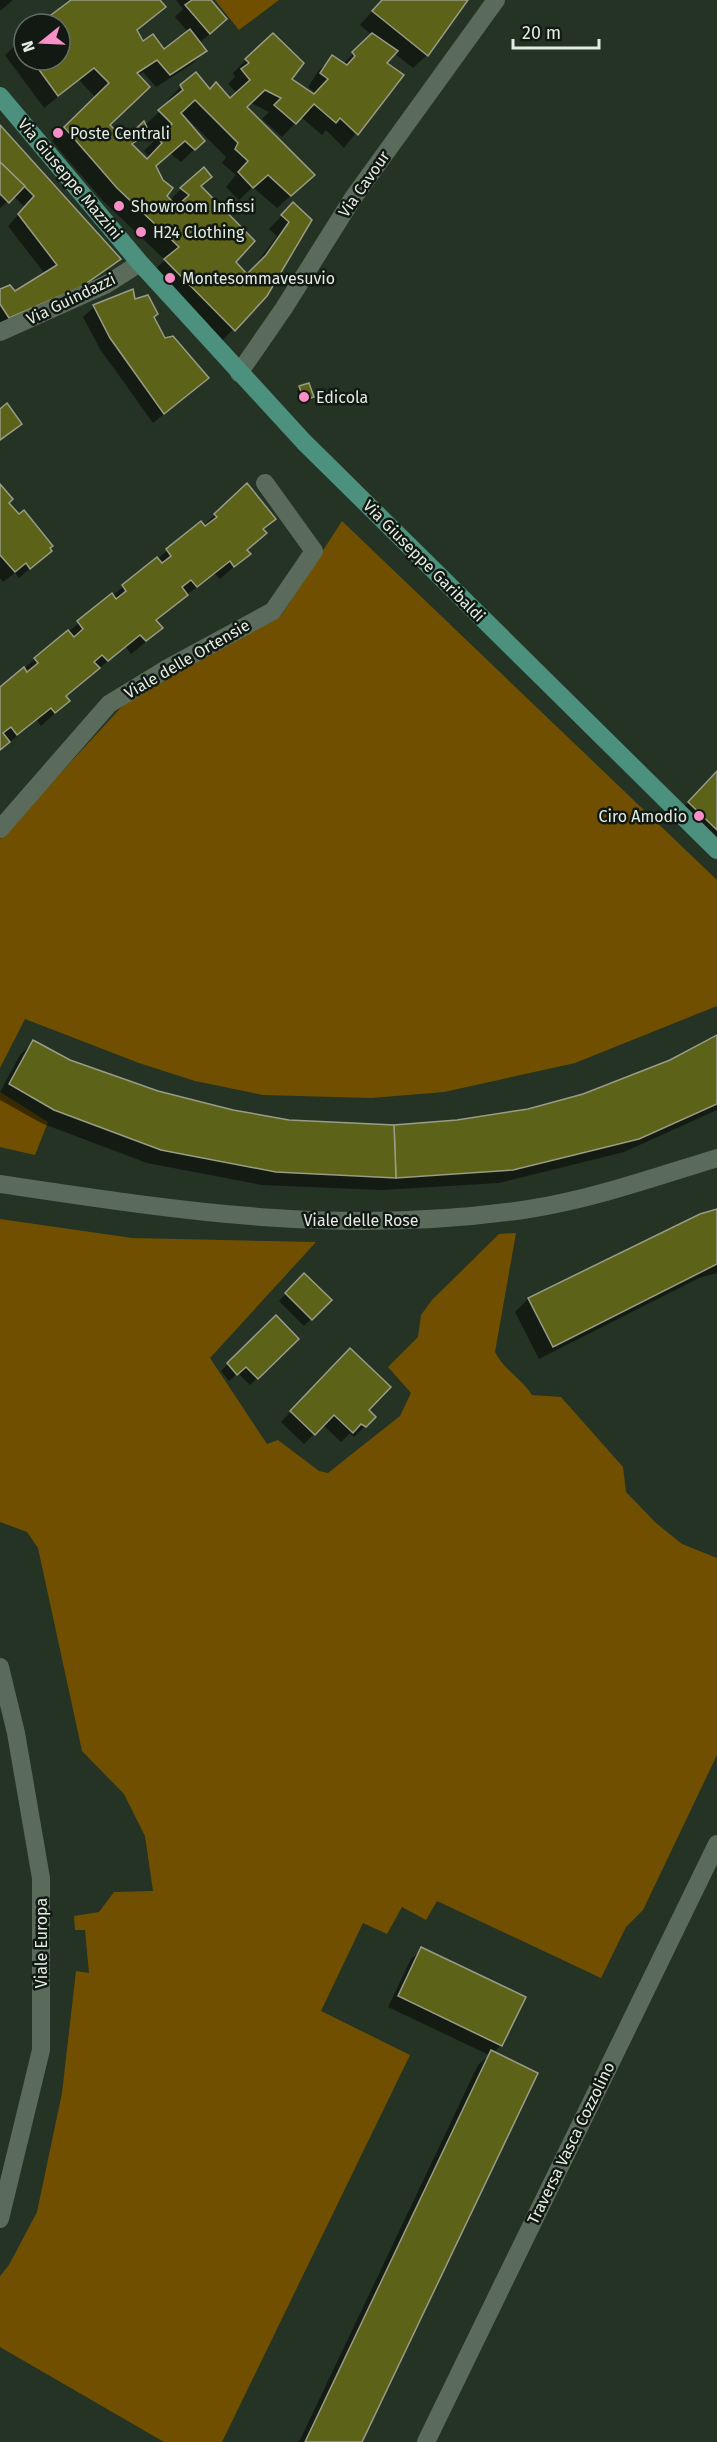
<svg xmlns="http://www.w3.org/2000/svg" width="717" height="2442" viewBox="0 0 717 2442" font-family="'Fira Sans',sans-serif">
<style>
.green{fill:#705000}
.shadow{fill:#0007}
.building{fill:#5c6217;stroke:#999c87;stroke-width:1.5}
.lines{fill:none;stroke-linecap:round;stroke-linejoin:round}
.minor{stroke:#5b6b5b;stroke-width:18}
.major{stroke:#4b917e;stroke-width:18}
.poi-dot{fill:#fa8fc7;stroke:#121913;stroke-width:2}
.labels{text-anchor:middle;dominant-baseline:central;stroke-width:5;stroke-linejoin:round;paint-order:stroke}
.poi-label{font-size:16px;fill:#e3ece3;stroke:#121913;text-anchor:start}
.street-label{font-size:16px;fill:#e3ece3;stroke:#121913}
</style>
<rect width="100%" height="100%" fill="#253325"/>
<g class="green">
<path d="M215,0h64l-40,30z"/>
<path d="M342,521l375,359v126l-142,57 -131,29 -73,6 -108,-3 -68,-14 -56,-18 -114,-44 -25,49v-229l127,-138 154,-85z"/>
<path d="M0,1092l48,30 -13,33 -35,-8z"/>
<path d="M0,1219l132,19 184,4 -106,116 57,86 11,-4 41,31 9,2 72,-57 11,-23 -23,-26 30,-30 3,-22 11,-15 67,-66 17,-1 -21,119c9,18 26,26 37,43l29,2 62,70 3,25 30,31 26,21 35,14v197l-74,155 -17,17 -25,51 -164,-77 -11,19 -24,-13 -15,27 -24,-11 -42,88 89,44 -188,387h-58l-164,-95v-71l9,-11 28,-53 25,-119 14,-122 13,2 -4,-43h-10l-1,-14 25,-4 15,-20 39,-1 -8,-55 -21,-42 -42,-43 -44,-203 -11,-16 -27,-10z"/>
</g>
<g class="shadow">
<path d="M0,0h13l-13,11z"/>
<path d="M73,0h86l5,7 -28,25 7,11 20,8 25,-19 -13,-15 8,-8 -7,-9h33l6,30 -16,13 6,8 -13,13 -36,23 -13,-15 -5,4 -30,49 17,16 22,-10 -15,15 14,15 4,-4 -6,-6 14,-14 -13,-12 24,-22 -1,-3 13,-14 28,5 21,9 7,-7 -9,-9 7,-7 -2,-4 13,-13 44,20 24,16 2,-3 -8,-6 11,-17 14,-13 10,7 29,-29 -12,-10 22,-25h84l-39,55 -14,13 -19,-15 -9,10 17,12 -58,73 -18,-18 -4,5 -21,-18 -19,20 -20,-18 7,-7 -18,-9 -5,5 53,80 -22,20 -24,-21 -14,13 -13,-13 10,-12 -14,-12 4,-6 -43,-43 -2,2 22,25 -22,21 -11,-9 -16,14 11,29 4,5 12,-12 19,-2 34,75 13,14 30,-40 -8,-7 24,-25 17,17 -44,74 -46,48 -69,-70 14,-13 -62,-59 -51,-60 44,-43 -17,-18 -35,28 -39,-53 19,-17v22h36v-36h-18z"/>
<path d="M0,127l119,132 -50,38 -69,29v-36l14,3 31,-19 -37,-48 17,-19 -12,-11 -13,12z"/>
<path d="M134,301l18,17 12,21 43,39 -54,45 -53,-74 -17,-32 11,-10z"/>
<path d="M300,388l12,8 -11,6 -4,-11z"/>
<path d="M0,486l8,17 42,48 -31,27 -4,-5 -12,9 -3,-4z"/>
<path d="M247,486l27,33 -11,11 2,3 -19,18 2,3 -28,25 -5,-5 -33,24 -27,24 6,6 -14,13 -16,13 -5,-7 -33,26 -28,24 3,4 -27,25 -4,-6 -37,30v-62l201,-165 2,3z"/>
<path d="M717,773v77l-39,-37z"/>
<path d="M717,1037v73l-93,42 -125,31 -117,7 -120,-5 -115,-22 -106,-40 -41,-23v-8l20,-37 13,-13 36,20 89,30 75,20 56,9 122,6 118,-17 94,-28 48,-20z"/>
<path d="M717,1211v62l-18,5 -160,81 -24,-47 13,-13z"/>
<path d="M304,1275l25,25 -25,26 -25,-25z"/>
<path d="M276,1317l21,22 -47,46 -12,-12 -9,8 -8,-10z"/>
<path d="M350,1351l17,59 7,7 -20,20 -4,-4 -9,9 -18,-17 -19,19 -23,-22z"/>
<path d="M422,1949l79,96 -8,8 -132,389h-62l179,-377 11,-10 -101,-48 23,-48z"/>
</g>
<g class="building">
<path d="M71,0h89l6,7 -29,23 6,11 10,-7 11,15 26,-20 17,22 -37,24 -13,-15 -20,13 13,14 -40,38 15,14 19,-18 5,11 -17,12 15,15 15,-16 -6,-6 16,-13 -14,-14 25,-20 -3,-5 16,-13 14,17 6,-7 14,16 20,-18 -9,-11 8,-6 -4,-4 28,-26 31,30 -12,16 22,15 14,-15 -8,-6 12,-18 15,10 8,-9 -3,-4 20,-19 26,18 -11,12 17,12 -46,60 -18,-17 -4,5 -22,-19 -18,20 -22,-19 7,-7 -16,-8 -18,17 68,68 -24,21 -23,-21 -15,13 -15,-16 10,-11 -13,-12 3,-6 -43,-43 -14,13 24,28 -10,9 -10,-9 -29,25 7,14 10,8 -6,8 10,10 12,-11 -9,-7 24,-21 8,10 -11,9 54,55 -19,21 11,12 19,-19 23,-33 -8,-7 12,-13 19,18 -45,76 -32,35 -71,-72 15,-12 -62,-59 -53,-61 45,-44 -15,-15 -36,28 -26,-36h28v-36h-21z"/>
<path d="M192,0h19l16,19 -17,15 -25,-29z"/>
<path d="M382,0h86l-40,56 -56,-45z"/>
<path d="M0,125l121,134 -40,28 -72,31 -9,-14v-15l10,-4 5,6 42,-26 -39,-51 16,-18 -34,-34z"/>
<path d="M0,162l25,24 -16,17 -9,-9z"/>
<path d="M133,289l2,10 13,-4 10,19 -4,3 11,21 8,-2 36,42 -45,36 -54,-76 -17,-33z"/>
<path d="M309,383l5,14 -10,3 -5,-14z"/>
<path d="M7,403l15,21 -22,16v-31z"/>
<path d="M247,483l29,36 -13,10 4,4 -20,17 4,4 -17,13 -4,-6 -33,26 -6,-7 -9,7 6,8 -32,25 7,8 -17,13 -6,-6 -32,26 -6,-6 -8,7 6,6 -34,28 4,5 -15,12 -4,-5 -34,27 -6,-8 -8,6 7,9 -10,8v-63l24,-20 3,5 11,-9 -4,-5 34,-28 6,7 9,-8 -6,-8 35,-28 4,6 10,-8 -4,-6 35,-28 5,6 9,-7 -5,-7 35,-28 4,5 12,-9 -3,-3z"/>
<path d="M0,484l13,15 -4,4 10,11 5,-4 29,36 -3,2 2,3 -22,18 -4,-6 -11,9 -15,-17z"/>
<path d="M717,771v59l-29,-28z"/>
<path d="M717,1035v69l-78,35 -126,31 -117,8 -2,-53 63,-5 71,-11 55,-15 87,-34z"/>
<path d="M33,1040l37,20 88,31 75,19 56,10 105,5 2,53 -120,-6 -115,-22 -107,-40 -45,-26z"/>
<path d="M717,1209v55l-164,83 -25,-49 172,-84z"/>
<path d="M304,1273l28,27 -20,20 -27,-27z"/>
<path d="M276,1315l23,24 -41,40 -12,-12 -9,8 -10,-12z"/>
<path d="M350,1348l41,39 -22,23 7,7 -10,10 -5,-3 -8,9 -19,-18 -19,20 -25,-24z"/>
<path d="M421,1947l105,50 -24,49 -104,-50z"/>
<path d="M491,2050l47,23 -176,369h-57z"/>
</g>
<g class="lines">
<g class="minor">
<path d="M0,332l107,-48 33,-21"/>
<path d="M239,373l45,-65 69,-110 143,-198"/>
<path d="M0,829l109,-125 59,-36 105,-57 41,-60 -49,-68"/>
<path d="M0,1184c181,27 345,53 529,25 64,-10 126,-32 188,-51"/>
<path d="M0,1667l16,66 25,145v172l-41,169"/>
<path d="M426,2442l291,-598"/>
</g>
<path class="major" d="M0,96l140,167 164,179 413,408"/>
</g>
<g class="poi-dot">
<circle cx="58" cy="133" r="6"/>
<circle cx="119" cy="206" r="6"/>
<circle cx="141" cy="232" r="6"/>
<circle cx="170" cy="278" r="6"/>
<circle cx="304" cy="397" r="6"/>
<circle cx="699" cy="816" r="6"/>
</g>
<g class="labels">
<g class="poi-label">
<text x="70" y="133">Poste Centrali</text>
<text x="131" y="206">Showroom Infissi</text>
<text x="153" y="232">H24 Clothing</text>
<text x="182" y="278">Montesommavesuvio</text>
<text x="316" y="397">Edicola</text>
<text x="687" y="816" text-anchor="end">Ciro Amodio</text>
</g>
<g class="street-label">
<text transform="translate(70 179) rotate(50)">Via Giuseppe Mazzini</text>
<text transform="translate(364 184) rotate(-55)">Via Cavour</text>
<text transform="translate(71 299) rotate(-26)">Via Guindazzi</text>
<text transform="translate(424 561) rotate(45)">Via Giuseppe Garibaldi</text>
<text transform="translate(187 659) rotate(-30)">Viale delle Ortensie</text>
<text x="361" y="1220">Viale delle Rose</text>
<text transform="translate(41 1943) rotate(-90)">Viale Europa</text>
<text transform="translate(571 2143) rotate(-64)">Traversa Vasca Cozzolino</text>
</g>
</g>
<g transform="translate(42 42) rotate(252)"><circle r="28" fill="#121913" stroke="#666d66" stroke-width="1.5"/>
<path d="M0-4.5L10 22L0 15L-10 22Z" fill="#fa8fc7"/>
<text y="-9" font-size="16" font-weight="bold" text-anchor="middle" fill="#e3ece3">N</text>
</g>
<path d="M513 39v9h86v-9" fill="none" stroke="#e3ece3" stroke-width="3"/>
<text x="522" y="39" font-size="18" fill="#e3ece3" stroke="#121913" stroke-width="4.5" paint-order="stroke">20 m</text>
</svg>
